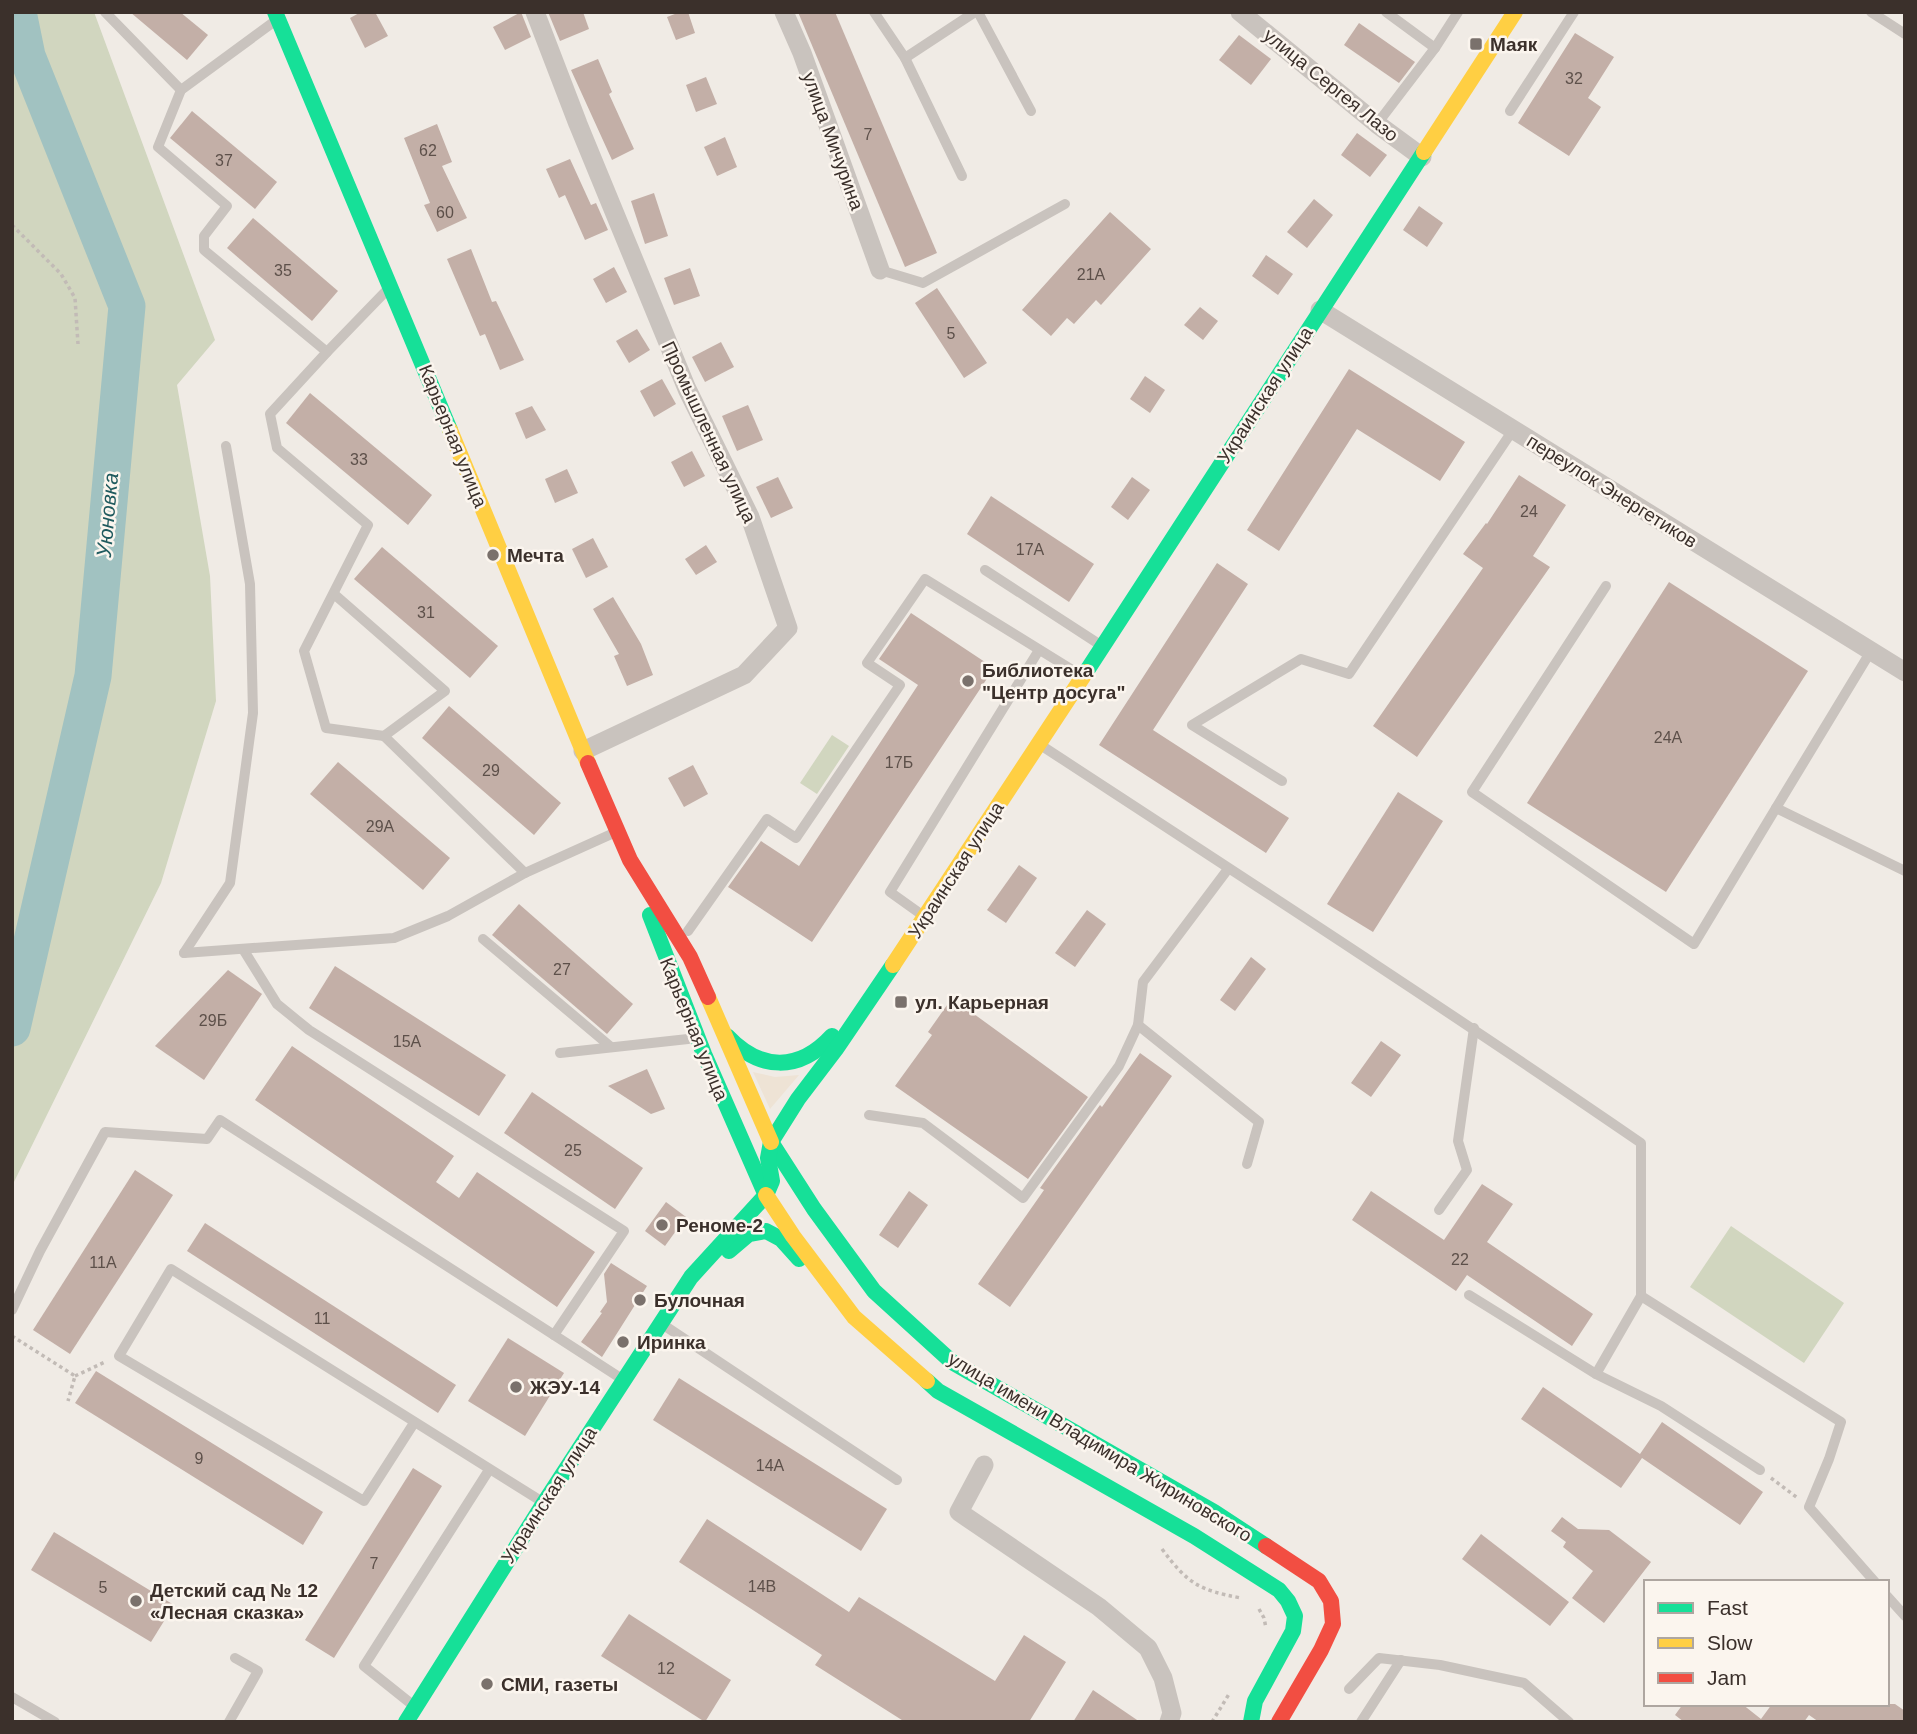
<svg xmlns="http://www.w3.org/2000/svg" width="1917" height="1734" viewBox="0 0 1917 1734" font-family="Arial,sans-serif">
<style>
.green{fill:#d1d6bf}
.plaza{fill:#eee3d5}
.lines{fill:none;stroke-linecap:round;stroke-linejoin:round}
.river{stroke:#a1c2c1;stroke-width:37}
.building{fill:#c3afa7}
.path{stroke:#c2bbb6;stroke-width:3.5;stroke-dasharray:3.5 3.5;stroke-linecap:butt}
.lane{stroke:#c9c3be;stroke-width:10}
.street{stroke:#c9c3be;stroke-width:19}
.fast{stroke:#16e098;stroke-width:16}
.slow{stroke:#ffcf43;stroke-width:16}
.jam{stroke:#f24e42;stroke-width:16}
.poi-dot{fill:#7a716c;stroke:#fbf5ee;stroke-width:2.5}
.labels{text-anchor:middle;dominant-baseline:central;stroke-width:5;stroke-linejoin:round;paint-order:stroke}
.number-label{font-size:16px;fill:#5d504a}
.poi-label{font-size:19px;font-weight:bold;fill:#3b302b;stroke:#fbf5ee;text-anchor:start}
.street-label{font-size:19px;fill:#3b302b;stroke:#fbf5ee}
.water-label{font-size:21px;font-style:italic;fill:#1f5a5e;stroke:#fbf5ee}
</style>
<rect width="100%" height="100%" fill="#f0ebe5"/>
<g class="green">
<path d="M12,12h82l121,328 -38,45 33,191 6,125 -55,182 -149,303z"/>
<path d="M832,735l17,11 -32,48 -17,-11z"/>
<path d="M1731,1226l113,77 -40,60 -114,-76z"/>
</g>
<path class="plaza" d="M753,1072l22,5 24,-2 -29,34z"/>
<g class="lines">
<path class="river" d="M12,1028l81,-352 34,-370 -100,-250 -9,-44"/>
</g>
<g class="building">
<path d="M130,12h50l28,23 -21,25z"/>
<path d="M361,12h14l13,24 -23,12 -15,-30z"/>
<path d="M521,12l10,25 -26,13 -12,-23z"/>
<path d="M548,12h35l6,17 -29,12z"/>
<path d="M680,12h8l7,21 -19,7 -9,-23z"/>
<path d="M798,12h37l102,241 -32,14z"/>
<path d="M1359,23l56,39 -16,21 -55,-38z"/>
<path d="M1575,33l39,24 -26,41 13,9 -32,49 -51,-33z"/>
<path d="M1239,35l32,24 -20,26 -32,-25z"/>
<path d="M598,59l14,33 -3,2 25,55 -22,11 -41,-90z"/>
<path d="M706,77l11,27 -21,8 -10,-27z"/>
<path d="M192,111l85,71 -22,27 -85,-71z"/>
<path d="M437,124l15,38 -10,4 25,52 -30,14 -13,-27 6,-2 -26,-65z"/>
<path d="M1357,133l30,22 -17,22 -29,-22z"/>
<path d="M725,137l12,30 -20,9 -13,-29z"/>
<path d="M570,159l21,46 5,-2 12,27 -23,10 -20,-45 -6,3 -13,-29z"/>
<path d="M654,193l14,43 -23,8 -14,-43z"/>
<path d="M1314,199l19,16 -26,33 -20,-16z"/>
<path d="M1419,206l24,17 -16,24 -24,-17z"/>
<path d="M1110,212l41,37 -50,56 -5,-5 -22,24 -7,-6 -16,18 -29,-26z"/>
<path d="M253,218l85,73 -26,30 -85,-73z"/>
<path d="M471,249l21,53 4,-1 28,59 -24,10 -15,-36 -5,2 -33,-77z"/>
<path d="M1266,255l27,19 -15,21 -26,-19z"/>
<path d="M614,267l13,25 -21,11 -13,-24z"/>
<path d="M690,268l10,28 -26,9 -10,-27z"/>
<path d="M937,288l50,75 -23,15 -49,-75z"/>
<path d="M1200,307l18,14 -15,19 -19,-15z"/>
<path d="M637,329l13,21 -21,13 -13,-22z"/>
<path d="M721,342l13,25 -29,15 -13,-25z"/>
<path d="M1349,369l116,73 -25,39 -83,-52 -78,122 -32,-21z"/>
<path d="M1145,376l20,14 -15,23 -20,-14z"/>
<path d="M662,379l14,25 -22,13 -14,-26z"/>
<path d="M310,393l122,102 -24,30 -122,-102z"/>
<path d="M748,405l15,35 -26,11 -15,-35z"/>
<path d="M532,406l14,24 -20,9 -11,-26z"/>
<path d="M692,451l13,25 -21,11 -13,-25z"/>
<path d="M567,469l11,24 -23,10 -10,-24z"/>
<path d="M1519,475l47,30 -33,51 17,11 -133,190 -44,-31 110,-158 -20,-14 23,-31 1,1z"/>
<path d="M778,477l15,31 -22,10 -15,-31z"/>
<path d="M1132,477l18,13 -22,30 -17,-13z"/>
<path d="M991,496l103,68 -25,38 -102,-68z"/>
<path d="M593,538l15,29 -22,11 -14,-29z"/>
<path d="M706,545l11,17 -21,13 -11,-16z"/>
<path d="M382,547l116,99 -28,32 -116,-99z"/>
<path d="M1217,563l31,21 -95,146 136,88 -23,35 -167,-108z"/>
<path d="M1669,582l139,89 -142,221 -139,-89z"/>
<path d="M613,597l28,47 12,31 -26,11 -13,-30 5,-2 -26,-45z"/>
<path d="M911,613l83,55 -182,274 -84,-55 33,-46 38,25 119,-181 -39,-26z"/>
<path d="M449,706l112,97 -27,32 -112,-97z"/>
<path d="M338,762l112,96 -27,32 -113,-96z"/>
<path d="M693,765l15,29 -24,13 -16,-29z"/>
<path d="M1398,792l45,29 -70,111 -46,-28z"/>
<path d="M1019,865l18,13 -31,45 -19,-13z"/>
<path d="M519,904l114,100 -26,30 -115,-99z"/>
<path d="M1087,910l19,14 -31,43 -20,-14z"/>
<path d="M1251,957l15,12 -31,42 -15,-11z"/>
<path d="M335,966l171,109 -27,41 -170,-108z"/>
<path d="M228,970l34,24 -58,86 -49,-34z"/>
<path d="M952,998l136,99 -60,82 -133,-93 37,-51 -4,-3z"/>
<path d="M1381,1041l20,14 -30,42 -20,-14z"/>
<path d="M292,1046l162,110 -18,26 23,16 18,-26 118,80 -38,55 -302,-207z"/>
<path d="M1140,1053l32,23 -162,231 -32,-23 66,-94 -4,-2 60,-83 2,2z"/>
<path d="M647,1069l18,40 -14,5 -43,-28z"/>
<path d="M532,1092l111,76 -28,41 -111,-76z"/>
<path d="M135,1170l38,25 -103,159 -37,-24z"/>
<path d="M1482,1184l31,20 -26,38 106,72 -21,32 -105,-71 -11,16 -104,-71 19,-29 73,49z"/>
<path d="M909,1191l19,14 -30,43 -19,-13z"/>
<path d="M666,1202l20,15 -21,29 -20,-15z"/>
<path d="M205,1223l251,162 -18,28 -251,-162z"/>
<path d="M611,1263l36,23 -45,71 -21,-15 21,-29 -2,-1 7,-10 -3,-28z"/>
<path d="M508,1338l56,35 -39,63 -57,-35z"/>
<path d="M96,1371l227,141 -20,33 -228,-142z"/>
<path d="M679,1378l208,131 -26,42 -208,-131z"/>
<path d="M1543,1387l97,67 22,-32 101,70 -23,33 -98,-67 -21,30 -100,-69z"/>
<path d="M413,1468l29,18 -108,172 -29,-18z"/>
<path d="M1562,1517l16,12 31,1 42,32 -47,61 -32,-25 21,-27 -30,-24 3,-5 -15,-11z"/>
<path d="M707,1519l142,93 10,-15 136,84 29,-46 42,27 -37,60h-124l-90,-57 7,-10 -143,-93z"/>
<path d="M54,1532l120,73 -23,37 -120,-72z"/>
<path d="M1481,1534l88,68 -19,24 -88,-67z"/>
<path d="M629,1614l102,66 -26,42 -104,-66z"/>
<path d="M1093,1690l47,32h-67z"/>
<path d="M1683,1704h59l19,15 11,-15h123l10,7v11h-86l-10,-7 -5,7h-120l-9,-7z"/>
</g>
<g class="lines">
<g class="path">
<path d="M12,225l49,49 14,24 3,46"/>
<path d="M12,1336l63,40 -7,25"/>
<path d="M75,1376l30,-14"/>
<path d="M1771,1478l28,21"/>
<path d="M1162,1549c26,35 37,41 79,49"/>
<path d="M1259,1609l5,9 2,10"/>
<path d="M1212,1722l17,-28"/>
</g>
<g class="lane">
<path d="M105,12l76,78"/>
<path d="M874,12l31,46 57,118"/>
<path d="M978,12l53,99"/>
<path d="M1386,12l49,36"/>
<path d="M1871,12l34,22"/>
<path d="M275,21l-94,69 -23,57 69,59 -23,30v14l123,102 61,-63"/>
<path d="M905,58l70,-46"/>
<path d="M1510,111l64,-99"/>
<path d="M1377,124l58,-76 23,-36"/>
<path d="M880,270l43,13 142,-79"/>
<path d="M327,352l-57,62 7,34 91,77 -64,126 22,77 58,8"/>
<path d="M985,570l117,76"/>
<path d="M1606,586l-134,206 222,152 82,-136"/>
<path d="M334,594l111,97 -61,45 141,137"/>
<path d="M1871,651l-95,157 129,63"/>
<path d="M1039,744c202,132 404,263 602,399v153l-45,78"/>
<path d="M1282,781l-90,-56 109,-66 48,15 164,-244"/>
<path d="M925,917l-35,-25 149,-242"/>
<path d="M688,931l79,-112 29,19 104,-153 -33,-22 58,-84 157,97"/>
<path d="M483,939l128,108"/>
<path d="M243,949l34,55 32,26 315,201 -70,104 68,44"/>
<path d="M184,953l46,-70 23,-170 -3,-129 -24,-138"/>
<path d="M184,953l210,-15 54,-22 77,-43 91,-41"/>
<path d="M1138,1025l121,97 -12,42"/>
<path d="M560,1053l128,-14"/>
<path d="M869,1115l54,8 100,75 96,-132 19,-41 5,-43 85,-113"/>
<path d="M1439,1210l28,-40 -9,-29 16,-113"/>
<path d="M1469,1295l127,79 65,32 99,64"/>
<path d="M1641,1296l200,126 -12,37 -20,48 66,75"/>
<path d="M12,1310l28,-59 65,-119 102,7 13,-19 334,215"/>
<path d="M662,1324l235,156"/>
<path d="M414,1423l-50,78 -245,-145 52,-87 370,232"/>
<path d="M1887,1596l18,20"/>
<path d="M1349,1689l30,-31 61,7 84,18 45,39"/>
<path d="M12,1697l43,25"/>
<path d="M414,1706l-50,-40 125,-196"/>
<path d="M229,1722l29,-51 -23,-13"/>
<path d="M1361,1722l40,-62"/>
</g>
<g class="street">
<path d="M535,12l43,112 109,265 63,128 38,111 -44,47 -161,76"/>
<path d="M784,12l18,41 78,217"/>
<path d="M1240,12l137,112 45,33"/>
<path d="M1320,310l585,362"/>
<path d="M984,1465l-25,47 140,95 49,41 15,30 9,35 -3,9"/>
</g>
<g class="fast">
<path d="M275,12l175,418"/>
<path d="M1086,672l338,-520"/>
<path d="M650,915l54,139 60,137"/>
<path d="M727,1036c33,35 72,36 105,0"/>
<path d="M771,1142l43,67 60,82 78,71 262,150 52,34"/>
<path d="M729,1251l20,-17 17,-3 15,8 18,20"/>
<path d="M927,1381l11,10 256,145 85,54 9,11 7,15 -2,15 -38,70 -4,21"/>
<path d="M406,1722l138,-219 147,-226 75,-82 6,-14 -4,-23 3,-16 27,-43 38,-50 57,-84"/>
</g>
<g class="slow">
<path d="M1424,152l91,-140"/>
<path d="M450,430l138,333"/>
<path d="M893,965l193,-293"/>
<path d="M708,997l63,145"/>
<path d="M766,1195l27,41 61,81 73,64"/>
</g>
<g class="jam">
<path d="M588,763l42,97 60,97 18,40"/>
<path d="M1266,1546l53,35 12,20 2,23 -12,26 -42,72"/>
</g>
</g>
<g class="poi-dot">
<rect x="1469" y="37" width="14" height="14" rx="3.5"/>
<circle cx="493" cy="555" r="7"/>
<circle cx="968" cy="681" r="7"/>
<rect x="894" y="995" width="14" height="14" rx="3.5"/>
<circle cx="662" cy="1225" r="7"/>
<circle cx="640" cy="1300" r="7"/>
<circle cx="623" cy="1342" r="7"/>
<circle cx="516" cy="1387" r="7"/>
<circle cx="136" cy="1601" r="7"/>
<circle cx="487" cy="1684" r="7"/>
</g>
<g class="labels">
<g class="number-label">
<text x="1574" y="78">32</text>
<text x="868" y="134">7</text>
<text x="428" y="150">62</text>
<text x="224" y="160">37</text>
<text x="445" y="212">60</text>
<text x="283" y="270">35</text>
<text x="1091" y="274">21А</text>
<text x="951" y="333">5</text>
<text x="359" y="459">33</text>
<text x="1529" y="511">24</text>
<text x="1030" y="549">17А</text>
<text x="426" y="612">31</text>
<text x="1668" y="737">24А</text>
<text x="899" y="762">17Б</text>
<text x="491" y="770">29</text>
<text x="380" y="826">29А</text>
<text x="562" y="969">27</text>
<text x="213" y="1020">29Б</text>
<text x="407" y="1041">15А</text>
<text x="573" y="1150">25</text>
<text x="1460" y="1259">22</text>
<text x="103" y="1262">11А</text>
<text x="322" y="1318">11</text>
<text x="199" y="1458">9</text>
<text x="770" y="1465">14А</text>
<text x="374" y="1563">7</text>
<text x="762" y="1586">14В</text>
<text x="103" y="1587">5</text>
<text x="666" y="1668">12</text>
</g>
<g class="poi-label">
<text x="1490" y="44">Маяк</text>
<text x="507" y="555">Мечта</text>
<text x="982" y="670">Библиотека<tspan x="982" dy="22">"Центр досуга"</tspan></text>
<text x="915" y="1002">ул. Карьерная</text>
<text x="676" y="1225">Реноме-2</text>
<text x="654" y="1300">Булочная</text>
<text x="637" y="1342">Иринка</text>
<text x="530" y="1387">ЖЭУ-14</text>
<text x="150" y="1590">Детский сад № 12<tspan x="150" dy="22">«Лесная сказка»</tspan></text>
<text x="501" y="1684">СМИ, газеты</text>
</g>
<g class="street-label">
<text transform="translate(1331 85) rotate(39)">улица Сергея Лазо</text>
<text transform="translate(833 141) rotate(70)">улица Мичурина</text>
<text transform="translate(1265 395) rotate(-57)">Украинская улица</text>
<text transform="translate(709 432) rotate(65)">Промышленная улица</text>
<text transform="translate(453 436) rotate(68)">Карьерная улица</text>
<text transform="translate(1612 491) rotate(32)">переулок Энергетиков</text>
<text transform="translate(956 870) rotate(-57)">Украинская улица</text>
<text transform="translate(694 1029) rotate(68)">Карьерная улица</text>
<text transform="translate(1100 1447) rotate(31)">улица имени Владимира Жириновского</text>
<text transform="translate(549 1495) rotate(-57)">Украинская улица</text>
</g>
<g class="water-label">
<text transform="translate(107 515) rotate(-85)">Уюновка</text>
</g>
</g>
<rect width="1917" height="1734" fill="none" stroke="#3b302b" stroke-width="28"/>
<rect x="1644" y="1580" width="245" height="126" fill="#fbf5ee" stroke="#aea6a0" stroke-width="2"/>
<rect x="1658" y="1603" width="35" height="10" fill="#16e098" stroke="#aea6a0" stroke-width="2"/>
<text x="1707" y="1615" font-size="21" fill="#3b302b">Fast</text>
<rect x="1658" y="1638" width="35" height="10" fill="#ffcf43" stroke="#aea6a0" stroke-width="2"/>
<text x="1707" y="1650" font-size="21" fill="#3b302b">Slow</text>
<rect x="1658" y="1673" width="35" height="10" fill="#f24e42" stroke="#aea6a0" stroke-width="2"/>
<text x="1707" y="1685" font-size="21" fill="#3b302b">Jam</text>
</svg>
